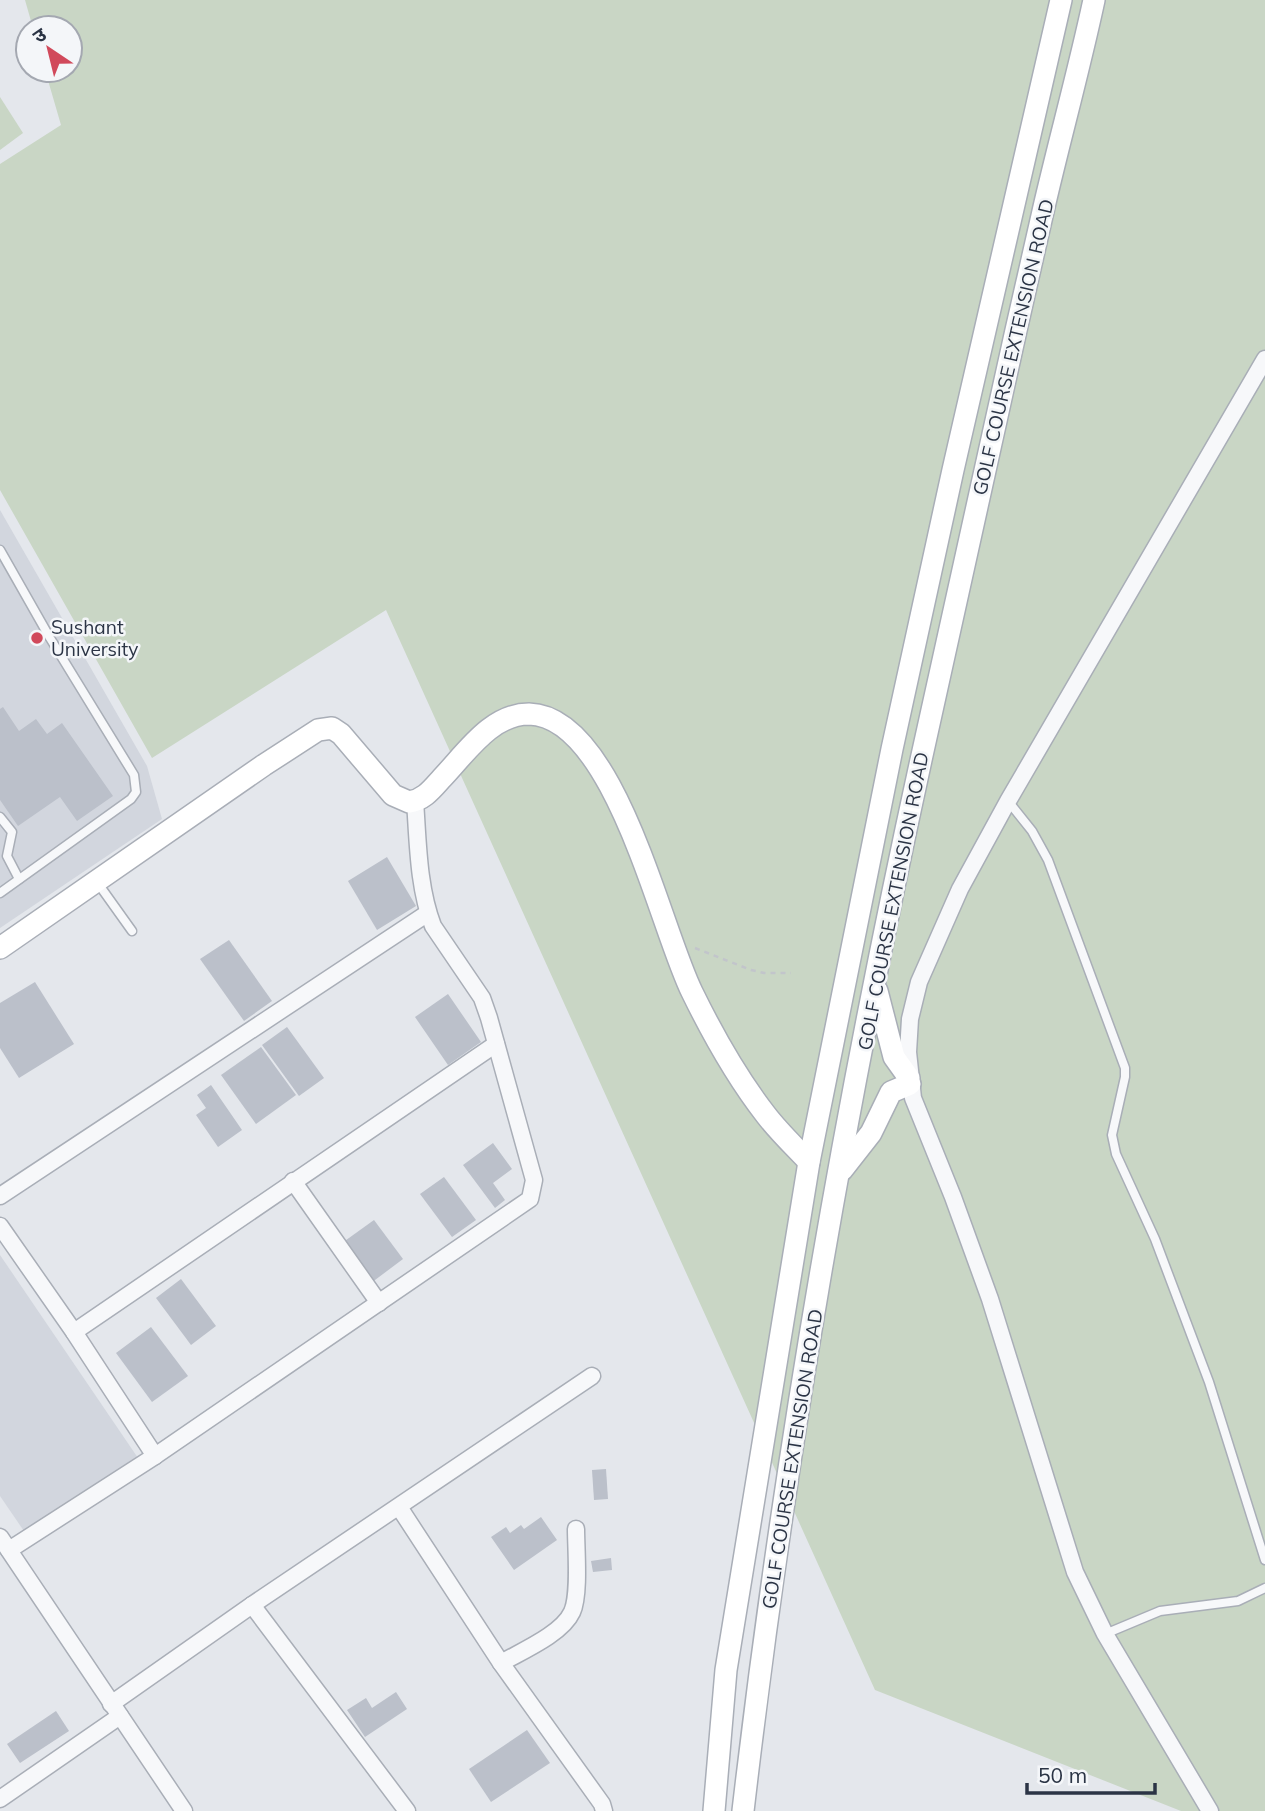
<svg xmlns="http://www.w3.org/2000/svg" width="1265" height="1811" viewBox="0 0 1265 1811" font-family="Mulish,'Noto Sans Devanagari',sans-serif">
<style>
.built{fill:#d2d6de}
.green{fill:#c9d6c5}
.building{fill:#bbc0ca}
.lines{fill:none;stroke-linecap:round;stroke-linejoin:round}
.lane-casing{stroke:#a9aeb7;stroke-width:11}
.street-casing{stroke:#a9aeb7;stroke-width:19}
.secondary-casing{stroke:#a9aeb7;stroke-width:24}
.path{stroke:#c2c5cb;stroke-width:2.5;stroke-dasharray:5 5;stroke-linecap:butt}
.lane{stroke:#f7f8fa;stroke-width:8}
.street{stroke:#f7f8fa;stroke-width:16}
.secondary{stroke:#fff;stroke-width:21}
.poi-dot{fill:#d1495b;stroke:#f4f6f9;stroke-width:2.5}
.labels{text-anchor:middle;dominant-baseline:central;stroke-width:5;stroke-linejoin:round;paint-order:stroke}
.street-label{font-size:19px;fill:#2b3445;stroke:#f4f6f9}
.poi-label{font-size:19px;fill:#2b3445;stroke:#f4f6f9;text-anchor:start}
</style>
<rect width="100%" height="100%" fill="#e4e7ec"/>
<g class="built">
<path d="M0,510l147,256 15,53 -162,109z"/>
<path d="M0,1255l138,203 -112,76 -26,-38z"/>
</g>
<g class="green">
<path d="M25,0h1240v1811h-84l-306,-121 -489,-1080 -234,148 -152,-268v-326l61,-39 -16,-55h25v-42h-37z"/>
<path d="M0,97l23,36 -23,17z"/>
</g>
<g class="building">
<path d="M3,707l16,24 17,-12 11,15 15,-11 51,73 -36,25 -17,-24 -42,29 -18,-26v-91z"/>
<path d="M387,857l29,49 -39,24 -29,-49z"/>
<path d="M229,940l43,61 -28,20 -44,-62z"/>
<path d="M35,982l39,62 -55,34 -19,-30v-45z"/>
<path d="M448,994l33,48 -33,23 -33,-48z"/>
<path d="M287,1027l37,51 -25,18 -37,-51z"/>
<path d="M261,1047l35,48 -40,29 -35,-49z"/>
<path d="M211,1085l31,45 -24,17 -22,-32 10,-7 -9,-13z"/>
<path d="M493,1143l19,26 -19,14 12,17 -10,8 -32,-43z"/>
<path d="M444,1177l32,43 -24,17 -32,-43z"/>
<path d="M374,1220l29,39 -32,24 -29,-40z"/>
<path d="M181,1279l35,47 -25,19 -35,-47z"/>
<path d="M151,1327l37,49 -36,26 -36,-49z"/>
<path d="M606,1469l2,30 -14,1 -2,-30z"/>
<path d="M541,1517l16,23 -43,30 -23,-33 15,-10 4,6 11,-8 3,4z"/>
<path d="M611,1558l1,12 -19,2 -2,-11z"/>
<path d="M396,1692l11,17 -42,28 -18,-27 19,-12 6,10z"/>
<path d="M56,1711l13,20 -49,32 -13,-19z"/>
<path d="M527,1730l23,33 -59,39 -22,-33z"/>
</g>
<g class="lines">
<defs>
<g id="lane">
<path d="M0,550l50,88 84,137 2,17 -5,7 -131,94"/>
<path d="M1008,801l24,30 16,29 77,208v9l-13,58 4,19 39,85 54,143 56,178"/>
<path d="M0,817l12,15 -5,24 12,23"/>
<path d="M97,882l35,49"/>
<path d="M1105,1634l55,-23 78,-10 27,-13"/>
</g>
<g id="street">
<path d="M293,1181l86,122"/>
<path d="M0,1196l428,-283"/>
<path d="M0,1226l74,106 81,124"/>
<path d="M74,1332l422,-288"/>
<path d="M399,1507l102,156 101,141 2,7"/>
<path d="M0,1537l184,274"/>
<path d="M9,1550l146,-94 375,-257 4,-19 -45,-162 -7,-20 -49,-72c-15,-39 -15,-84 -18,-125"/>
<path d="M252,1605l155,206"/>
<path d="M501,1663c21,-12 61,-29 71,-51 8,-17 4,-63 4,-83"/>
<path d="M111,1704l141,-99 340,-229"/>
<path d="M0,1799l120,-83"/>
<path d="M1210,1811l-105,-177 -30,-62 -85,-273 -37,-102 -40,-99 -5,-46 2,-33 9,-37 41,-93 48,-88 257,-442"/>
</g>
<g id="secondary">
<path d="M0,948l264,-183 54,-35 14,-2 9,6 52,61 16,7c15,-2 23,-13 33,-24 24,-25 49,-64 87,-64 86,2 131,214 163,278 20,41 46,87 74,123 13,17 29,32 43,47"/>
<path d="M877,991l17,66 15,21"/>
<path d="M842,1170l29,-37 20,-41 19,-8"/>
<path d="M714,1811l12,-141 83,-508 83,-413 61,-279 108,-470"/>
<path d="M743,1811c41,-353 102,-704 178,-1051 40,-185 81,-369 123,-553 16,-69 35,-137 50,-207"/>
</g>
</defs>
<use href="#lane" class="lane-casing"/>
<use href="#street" class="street-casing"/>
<use href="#secondary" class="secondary-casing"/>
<path class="path" d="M695,948l56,22 13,3h27"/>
<use href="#lane" class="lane"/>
<use href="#street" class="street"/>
<use href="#secondary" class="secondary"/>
</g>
<circle class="poi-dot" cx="37" cy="638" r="7"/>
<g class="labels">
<g class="street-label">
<text transform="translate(1013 347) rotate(-77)">GOLF COURSE EXTENSION ROAD</text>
<text transform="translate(893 901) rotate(-79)">GOLF COURSE EXTENSION ROAD</text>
<text transform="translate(792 1459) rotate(-81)">GOLF COURSE EXTENSION ROAD</text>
</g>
<g class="poi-label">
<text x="51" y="627">Sushant<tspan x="51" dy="22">University</tspan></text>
</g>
</g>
<g transform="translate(49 49) rotate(325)"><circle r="33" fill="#f4f6f9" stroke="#a4a8b1" stroke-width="2"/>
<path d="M0-5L12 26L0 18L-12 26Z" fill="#d1495b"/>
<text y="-10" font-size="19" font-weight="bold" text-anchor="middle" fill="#2b3445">उ</text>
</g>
<path d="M1027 1783v10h128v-10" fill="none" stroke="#2b3445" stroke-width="3.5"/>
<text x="1038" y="1783" font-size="21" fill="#2b3445" stroke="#f4f6f9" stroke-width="5" paint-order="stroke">50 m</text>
</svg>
